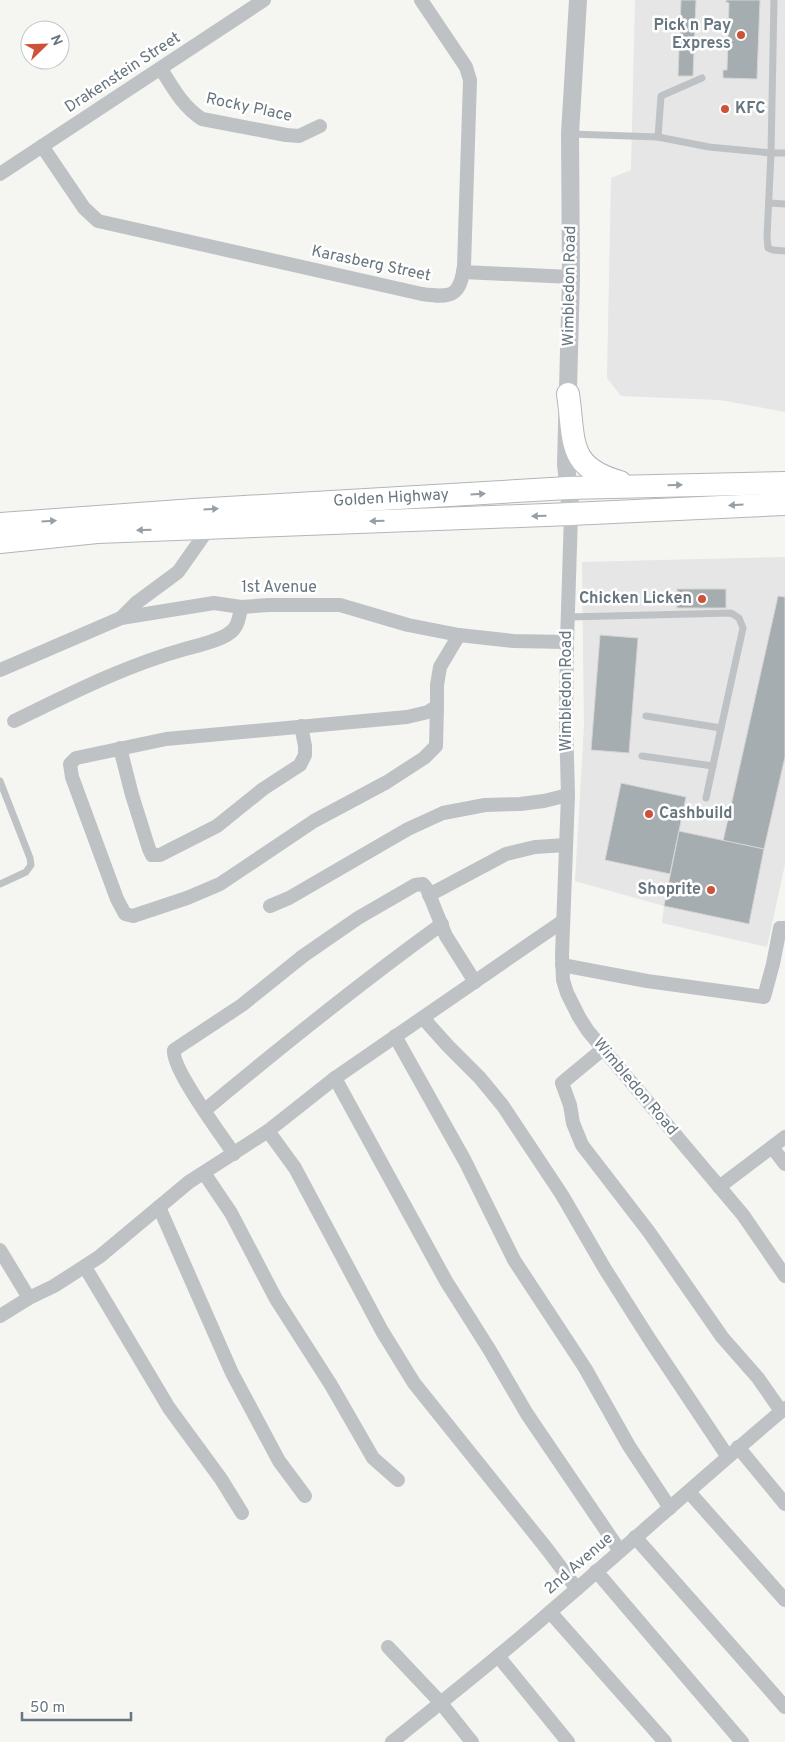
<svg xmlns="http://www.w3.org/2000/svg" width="785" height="1742" viewBox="0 0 785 1742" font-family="Overpass,sans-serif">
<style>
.built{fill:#e5e6e5}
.building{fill:#a6adb1;stroke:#d6d6d4}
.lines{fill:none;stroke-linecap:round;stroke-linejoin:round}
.primary-casing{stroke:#b2b6b9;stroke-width:24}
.service{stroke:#bec2c5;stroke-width:7}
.minor{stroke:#bec2c5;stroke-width:14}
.tertiary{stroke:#bec2c5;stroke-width:18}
.primary{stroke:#fff;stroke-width:22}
.oneway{fill:#959fa5}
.poi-dot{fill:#ce5139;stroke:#fff;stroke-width:2}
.labels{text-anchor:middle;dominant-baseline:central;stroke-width:5;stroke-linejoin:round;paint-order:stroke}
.poi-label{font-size:16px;font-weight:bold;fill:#67767f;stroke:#fff;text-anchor:end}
.street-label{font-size:16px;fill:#67767f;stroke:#fff}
</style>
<rect width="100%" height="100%" fill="#f5f5f2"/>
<g class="built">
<path d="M635,0h150v412l-65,-12 -99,-4 -14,-18 4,-200 20,-8z"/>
<path d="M785,557v307l-18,83 -105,-24 2,-17 -89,-25 9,-155 -2,-164z"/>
</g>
<g class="building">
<path d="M681,0h15l-3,76h-15z"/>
<path d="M726,0h34l-3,79 -34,-1v-8h4l2,-67 -3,-1z"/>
<rect x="677" y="589" width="49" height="19"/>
<path d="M778,596l7,1v160l-21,92 -41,-8z"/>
<path d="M600,635l38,3 -9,115 -38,-3z"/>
<path d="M621,783l65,14 -16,77 -65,-14z"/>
<path d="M679,831l85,18 -15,75 -85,-18z"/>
</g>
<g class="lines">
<defs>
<g id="primary">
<path d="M568,394c7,46 -2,73 52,88"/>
<path id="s1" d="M0,524l194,-14 374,-22 217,-5"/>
<path d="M0,542l97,-10 474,-18 214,-10"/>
</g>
</defs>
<use href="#primary" class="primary-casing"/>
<g class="service">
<path d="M571,134l87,3 51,10 62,6 3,-153"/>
<path d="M658,137l3,-41 41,-18"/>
<path d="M785,153h-14l-4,84 1,11 5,2 12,1"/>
<path d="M769,203l16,1"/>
<path d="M568,617l163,-4 8,5 4,10 -22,100 -75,-12"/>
<path d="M642,756l71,10"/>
<path d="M0,781l30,77 1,7 -5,7 -26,12"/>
<path d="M706,798l15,-70"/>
</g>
<g class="minor">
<path d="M161,69c12,19 22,38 41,50l84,16 13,1 21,-10"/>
<path d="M42,146l42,62 14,13 324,73c29,4 38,3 42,-28l6,-186 -4,-13 -45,-67"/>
<path d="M0,174l264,-174"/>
<path d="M463,272l108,5"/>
<path d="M571,514l-4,128 -1,81 2,72 -6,160 1,25 4,13 12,24 9,14 155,184 42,61"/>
<path d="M121,618l15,-15 42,-31 31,-44"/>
<path d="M0,670l121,-52 93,-15 27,4 28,-2h71l68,20 51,10 54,6 54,1"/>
<path d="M437,706l-1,40 -12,12 -37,24 -73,39 -94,63 -33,14 -54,18 -8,-2 -8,-15 -45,-122 -2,-13 6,-6 90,-19 241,-22 21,-5 9,-6v-21l3,-18 19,-32"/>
<path d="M14,721c56,-27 110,-55 171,-72 14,-4 40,-9 49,-20 5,-6 6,-15 7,-22"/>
<path d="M120,748l12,47 17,54 3,6h8l57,-29 46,-37 37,-24 5,-10v-9l-4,-20"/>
<path d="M429,895l77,-41 29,-7 31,-2"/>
<path d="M270,906l19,-8 119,-69 35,-16 42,-8 35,-1 24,-3 24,-6"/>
<path d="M562,965l85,16 117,16 9,-33 7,-36h5"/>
<path d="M423,1018l25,28 32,32 23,28 59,89 43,74 45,71 78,117"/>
<path d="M395,1036l70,125 49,99 71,108 44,78 41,62"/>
<path d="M603,1049l-41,34 8,22 3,18 9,22 67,87 73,105 36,41 23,33"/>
<path d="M335,1078l111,203 43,68 38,65 93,137"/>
<path d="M205,1110c77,-64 155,-127 237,-186"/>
<path d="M268,1131l27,37 87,163 32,52 133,166 30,40"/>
<path d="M772,1147l13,17"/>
<path d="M234,1154c-12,-18 -63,-86 -60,-104l68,-45 61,-49 55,-38 57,-33 8,-1 4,5 19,47 29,46"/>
<path d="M204,1173l27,40 45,86 55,86 42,73 25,22"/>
<path d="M719,1187l66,-50"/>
<path d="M159,1207l73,166 47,88 26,35"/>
<path d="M0,1250l29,48"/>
<path d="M85,1267l84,141 52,71 21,34"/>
<path d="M0,1316l29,-18 25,-12 45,-29 90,-75 79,-51 67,-53 228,-157"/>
<path d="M738,1447l47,57"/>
<path d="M689,1492l96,108"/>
<path d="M635,1537l150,170"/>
<path d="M596,1571l146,171"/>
<path d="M550,1612l115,130"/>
<path d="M388,1647l52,55 32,40"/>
<path d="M498,1656l70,86"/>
<path d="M392,1742c53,-43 107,-85 158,-130 79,-68 156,-137 235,-204"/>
</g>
<path class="tertiary" d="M571,514l-5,-50 5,-187 -1,-143 8,-134"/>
<use href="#primary" class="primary"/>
</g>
<defs><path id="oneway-solid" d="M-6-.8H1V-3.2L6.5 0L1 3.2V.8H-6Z" transform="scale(1.25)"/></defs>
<g class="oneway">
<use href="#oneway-solid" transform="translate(675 485) rotate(-1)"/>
<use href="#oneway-solid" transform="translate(478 494) rotate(-4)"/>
<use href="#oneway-solid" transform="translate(736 505) rotate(177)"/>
<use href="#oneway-solid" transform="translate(211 509) rotate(-4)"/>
<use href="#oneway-solid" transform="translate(539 516) rotate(178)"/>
<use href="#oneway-solid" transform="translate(49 521) rotate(-4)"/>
<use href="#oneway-solid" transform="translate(377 521) rotate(178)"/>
<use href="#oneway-solid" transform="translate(144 530) rotate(178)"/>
</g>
<g class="poi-dot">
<circle cx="741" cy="35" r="5"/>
<circle cx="725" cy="109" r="5"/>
<circle cx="702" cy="599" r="5"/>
<circle cx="649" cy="814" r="5"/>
<circle cx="711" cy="890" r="5"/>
</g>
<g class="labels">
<g class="poi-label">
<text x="731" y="26">Pick n Pay<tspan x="731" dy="18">Express</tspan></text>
<text x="735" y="109" text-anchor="start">KFC</text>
<text x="692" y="599">Chicken Licken</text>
<text x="659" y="814" text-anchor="start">Cashbuild</text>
<text x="701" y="890">Shoprite</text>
</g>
<g class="street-label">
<text transform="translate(123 73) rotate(-33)">Drakenstein Street</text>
<text transform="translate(249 108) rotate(12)">Rocky Place</text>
<text transform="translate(371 264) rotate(12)">Karasberg Street</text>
<text transform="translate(570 286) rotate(-89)">Wimbledon Road</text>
<text stroke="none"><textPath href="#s1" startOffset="392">Golden Highway</textPath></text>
<text x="279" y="588">1st Avenue</text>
<text transform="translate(567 691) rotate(-90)">Wimbledon Road</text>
<text transform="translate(635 1087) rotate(50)">Wimbledon Road</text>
<text transform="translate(579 1564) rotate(-41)">2nd Avenue</text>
</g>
</g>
<g transform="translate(45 45) rotate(67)"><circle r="24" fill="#ffffff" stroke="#c2c8cc"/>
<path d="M0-4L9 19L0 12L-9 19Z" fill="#ce5139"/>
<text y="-8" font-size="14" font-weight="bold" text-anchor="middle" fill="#67767f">N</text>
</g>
<path d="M22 1712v8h109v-8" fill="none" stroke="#67767f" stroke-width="2.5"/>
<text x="30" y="1712" font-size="15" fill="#67767f" stroke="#ffffff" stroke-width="4" paint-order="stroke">50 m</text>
</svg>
